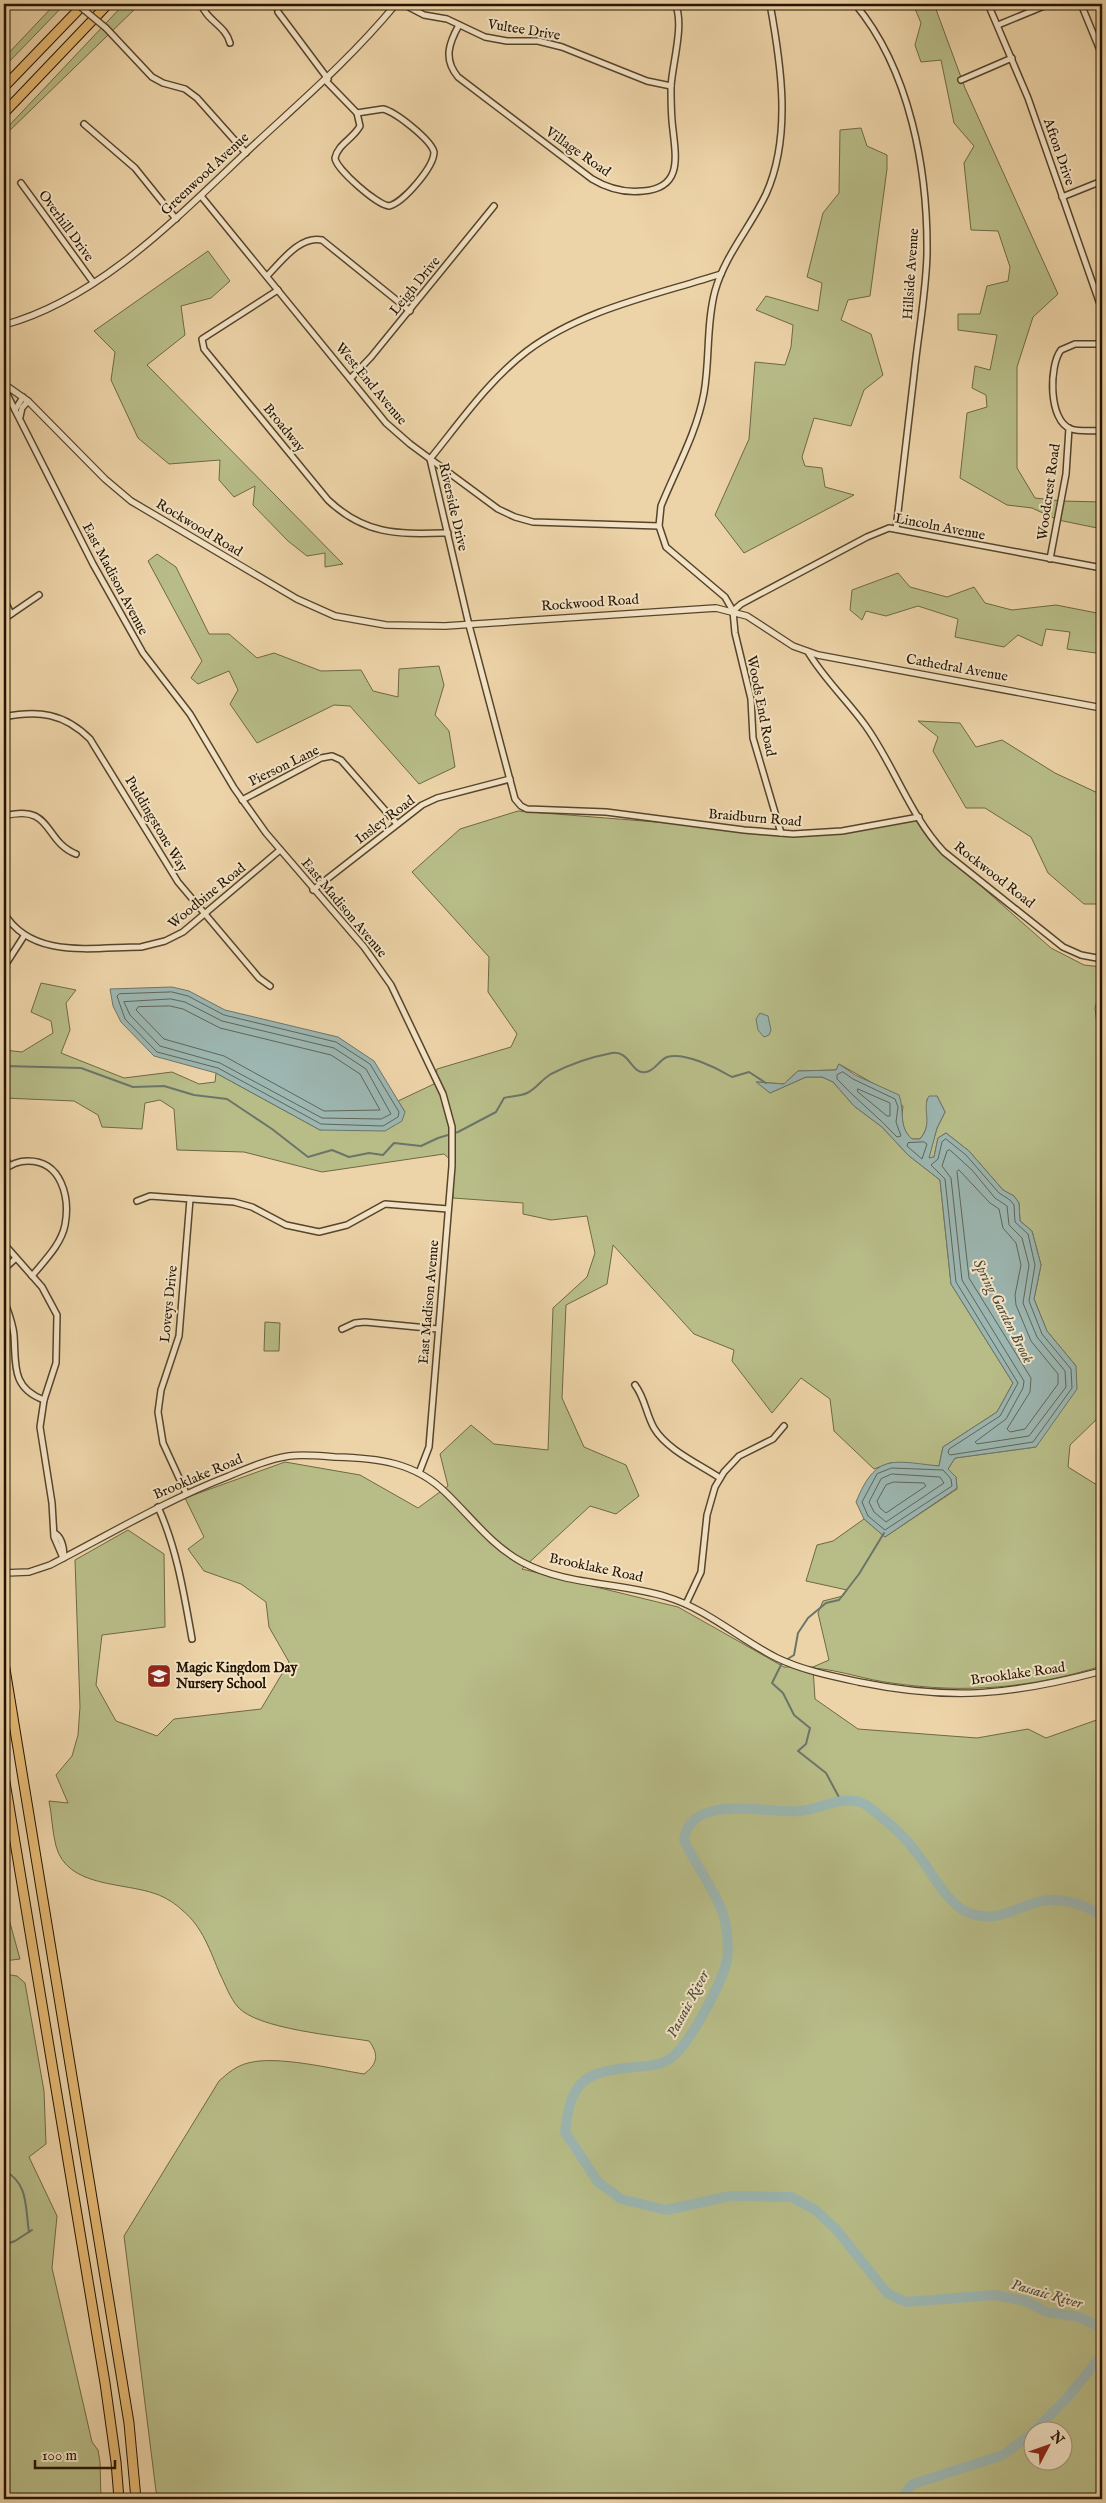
<svg xmlns="http://www.w3.org/2000/svg" width="1106" height="2503" viewBox="0 0 1106 2503" font-family="'IM FELL English',serif">
<style>
.green{fill:#b8bd88;stroke:#6e6844;fill-rule:evenodd}
.water{fill:#9cb6b1;stroke:#6c756a}
.lines{fill:none;stroke-linecap:round;stroke-linejoin:round}
.shore{stroke:#606558;stroke-width:1}
.stream{stroke:#6c756a;stroke-width:2}
.river{stroke:#9cb6b1;stroke-width:10}
.minor-casing{stroke:#56442a;stroke-width:8}
.tertiary-casing{stroke:#56442a;stroke-width:8}
.motorway-casing{stroke:#241400;stroke-width:11}
.minor{stroke:#f3e3c6;stroke-width:5}
.tertiary{stroke:#f3e3c6;stroke-width:5.5}
.motorway{stroke:#e6ba74;stroke-width:9}
.minor-bridge-casing{stroke:#56442a;stroke-width:8;stroke-linecap:butt}
.minor-bridge{stroke:#f3e3c6;stroke-width:5}
.labels{text-anchor:middle;dominant-baseline:central;stroke-width:4;stroke-linejoin:round;paint-order:stroke}
.street-label{font-size:14px;fill:#241400;stroke:#f3e3c6}
.poi-label{font-size:14px;font-weight:bold;fill:#241400;stroke:#f3e3c6;text-anchor:start}
.water-label{font-size:15px;font-style:italic;fill:#4e4d3e;stroke:#f3e3c6}
</style>
<rect width="100%" height="100%" fill="#edd4a8"/>
<filter id="stains"><feTurbulence type="fractalNoise" baseFrequency=".004" numOctaves="4"/><feColorMatrix values="0 0 0 0 .2 0 0 0 0 .09 0 0 0 0 .02 0 0 0 .5 -.17"/></filter>
<radialGradient id="worn" r=".72"><stop offset=".6" stop-color="#630" stop-opacity="0"/><stop offset="1" stop-color="#630" stop-opacity=".3"/></radialGradient>
<g class="green">
<path d="M55,4h10l-61,63v-9z"/>
<path d="M124,4h16l-136,132v-5z"/>
<path d="M913,4h21l31,84 93,206 -25,23 -16,50v101l18,30 27,3 40,1v27l-44,-9 -26,-12 -25,-3 -47,-27 7,-65 20,-6 -1,-12 -14,-7 3,-22 15,4 7,-35 -39,-5v-16h22l7,-28 21,-5 2,-14 -12,-36 -27,-1 -7,-67 10,-17 -20,-23 -13,-63 -20,2 -6,-17 6,-22z"/>
<path d="M861,128l6,18 20,9v14l-17,127 -22,4 -7,20 30,14 12,41 -19,15 -13,36 -37,-8 -12,39 3,9 17,2 3,19 29,8 -110,58 -29,-38 34,-76 6,-77 30,3 6,-18 2,-22 -37,-15 10,-14 52,15 4,-28 -15,-6 16,-64 16,-20 1,-63z"/>
<path d="M208,251l22,30 -19,17 -30,8 4,29 -38,30 196,199 -18,3v-14l-18,3 -19,-15 -35,-36 2,-19 -21,11 -15,-17 1,-20 -51,4 -31,-26 -27,-58 4,-28 -21,-21z"/>
<path d="M157,554l19,13 33,67h20l28,24 17,-5 47,18 40,-1 12,21 25,6 1,-28 40,-3 5,19 -9,30 14,16 6,36 -36,17 -69,-78 -16,-1 -77,38 -27,-39 8,-14 -9,-19 -31,13 -7,-6 11,-17 -54,-100z"/>
<path d="M898,573l12,14 37,10 27,-10 11,16 27,7 44,-5 46,9v33l-6,6 -29,-4 3,-17 -24,-3 -4,17 -24,-11 -14,12 -49,-10 3,-18 -40,-13 -32,10 -20,-5 -4,9 -12,-10 2,-20z"/>
<path d="M918,721l42,2 16,24 26,-7 53,33 47,22v109h-18l-36,-31 -17,-36 -46,-29h-19l-33,-57 5,-14z"/>
<path d="M518,811l288,23 113,-17 28,39 104,92 33,17 18,2v15l-7,26 7,57 -3,140 3,66v105l-4,42 -28,27 -2,22 29,18h5v181c-72,22 -136,28 -210,17 -26,-3 -52,-13 -79,-15l2,31 43,30 119,9 51,-9 18,9 56,-20v781h-945l-33,-263 95,-155c9,-8 17,-15 29,-18 29,-8 85,6 116,11 14,-10 15,-20 5,-33 -30,-5 -112,-12 -131,-34 -8,-9 -12,-21 -18,-33 -10,-23 -17,-47 -38,-64 -6,-6 -17,-13 -26,-16 -32,-12 -89,-6 -100,-48 -4,-15 -4,-31 -7,-45l19,2 -12,-28 16,-19 6,-21 2,-28 -5,-147 53,-30 36,24 1,73 -63,8 -6,50 20,36 41,15 17,-17 87,-10 28,-47 -20,-35 -3,-25 -25,-18 -37,-13 -16,-22 16,-12 -19,-39 100,-36 75,13 58,33 30,-22 -8,-32 31,-29 23,19 54,6 5,-142 34,-31 8,-24 -8,-37 -36,4 -28,-6v-11l-70,-5v-36l-9,-8 -122,18 -78,-20 -67,-2 -3,-41 -14,-9 -15,3 -3,26 -40,-2 -4,-12 -24,-14 -70,-3v-48l18,2 31,-19 -2,-12 -20,-9 10,-29 35,7 -10,13 4,27 -9,23 63,25 48,-6 27,12 16,-2 1,-9 104,57 85,-18 -7,-11 36,-17 3,-15 74,-22 6,-13 -29,-42 1,-35 -77,-85 48,-43zM839,1064l37,21 27,21c-2,14 -1,24 9,33h8c10,-12 8,-25 7,-40l10,-3 8,16 -8,16 -9,30 6,-1 4,-19 8,-5 23,18 34,39 11,6 5,7 1,18 12,10 9,34 -7,34 13,32 29,35 -40,81 -81,11 -7,11 8,8 1,12 -72,48 -21,-18 -31,22 -16,4 -11,36 41,9 -4,6 -20,5 -5,12 11,47 -16,7h-29l-106,-60 -156,-38 68,-63 26,8 23,-18 -13,-31 -42,-18 -22,-49 4,-93 41,-21 6,-39 81,89 40,16 -2,11 40,52 29,-35 29,21 4,32 40,38 16,-6 49,3 4,-19 54,-35 16,-29 -62,-99 -11,-104 -32,-25 -26,-28 -28,-21 -21,-24 -11,-5h-16l-36,16 -13,-11 27,2 14,-13 38,-1zM1034,2430h30v30h-30z"/>
<path d="M265,1322l15,1 -1,28h-15z"/>
<path d="M4,1876l3,13v23l13,47 -16,2z"/>
<path d="M4,1974l13,2 8,7 19,108 2,53 -17,13 28,59 -5,52 40,174 6,8 2,12 1,37h-97z"/>
</g>
<g class="water">
<path d="M172,987l17,4 36,19 113,27 36,24 31,51 -3,9 -17,10 -65,-1 -104,-57 -62,-17 -33,-34 -8,-16 -3,-17z"/>
<path d="M760,1013l8,3 3,14 -2,5 -5,2 -6,-7 -2,-11z"/>
<path d="M839,1064l16,11 44,20c6,16 -1,32 13,44h8c14,-16 1,-30 9,-43h8l8,16 -8,16 -8,30 5,-1 4,-19 8,-5 23,18 34,39 11,6 5,7 1,18 12,10 9,34 -7,34 13,32 29,35 1,23 -41,58 -81,11 -7,11 8,8 1,11 -72,49 -21,-18 -8,-17c20,-49 36,-41 83,-36l4,-19 54,-35 16,-29 -62,-99 -11,-104 -32,-25 -26,-28 -28,-21 -21,-24 -11,-5h-16l-36,16 -14,-11 28,2 14,-13 38,-1z"/>
</g>
<g class="lines">
<g class="shore">
<path d="M172,992l16,4 36,19 112,27 34,22 29,48 -1,5 -15,9 -62,-2 -103,-56 -61,-16 -32,-33 -8,-23 2,-2z"/>
<path d="M171,999l14,3 37,19 112,27 32,21 25,45 -10,5 -59,-1 -102,-55 -60,-17 -30,-31 -6,-13z"/>
<path d="M170,1006l13,3 37,19 111,27 29,19 20,36 -56,1 -100,-55 -60,-17 -28,-29 2,-3z"/>
<path d="M843,1072l10,7 42,20 3,8 -2,15 5,14 -4,1c-19,-21 -41,-37 -60,-58v-4z"/>
<path d="M858,1089l32,14v13h-3l-29,-24z"/>
<path d="M946,1139l20,16 33,38 11,7 4,5 1,17 13,12 7,31 -6,36 13,33 29,35 1,19 -39,54 -83,13 -2,-2 1,-4 51,-33 18,-33 -62,-101 -11,-103 -14,-14 7,-6 4,-17z"/>
<path d="M924,1142l3,2 -5,15 -15,-13 1,-3z"/>
<path d="M950,1150l22,20 23,28 12,8 2,19 13,13 7,27 -6,38 14,34 28,34 1,16 -37,49 -52,8 -2,-2 31,-23 17,-31 1,-7 -62,-101 -11,-102 -9,-12 5,-15z"/>
<path d="M959,1170l31,33 9,6 4,19 13,15 5,22 -6,30 1,10 15,36 27,33v10l-33,45 -15,3 -3,-3 23,-37 1,-14 -62,-100 -12,-106z"/>
<path d="M892,1468l51,2 8,9 1,7 -67,44 -17,-14 -6,-14 15,-28z"/>
<path d="M892,1474l48,3 4,6 -58,39 -12,-10 -5,-10 12,-23z"/>
<path d="M894,1482l30,1 2,3 -40,27 -6,-5 -3,-7 9,-16z"/>
</g>
<g class="stream">
<path d="M4,1066l77,2 52,19 31,-1 30,9 33,4 45,30 36,28 24,-7 17,7 20,-4 14,2 11,-12 27,3 17,-8 20,-6 38,-20 8,-14c7,-2 17,-2 23,-5 9,-4 15,-14 24,-19 19,-10 40,-17 61,-21 18,-3 19,22 34,19 9,-1 13,-12 21,-15 18,-5 50,11 65,20l17,-5 17,11"/>
<path d="M786,1660l8,-5 4,-22 10,-15 18,-15 13,-3 20,-26 25,-41"/>
<path d="M782,1663l-10,20 11,10 11,22 16,13 -4,16 -8,7 28,22 15,28"/>
<path d="M4,2170c25,14 21,37 25,62"/>
<path d="M4,2245l11,-4 17,-11"/>
</g>
<g class="river">
<path d="M1102,1916c-14,-10 -35,-17 -53,-16 -31,3 -51,27 -84,11 -20,-10 -35,-43 -50,-60 -12,-17 -30,-31 -46,-44 -20,-16 -47,2 -69,4 -33,3 -110,-19 -116,29 12,26 30,48 39,74 4,13 6,33 4,46 -4,21 -40,90 -59,100 -10,6 -22,6 -33,7 -51,5 -64,13 -70,65l33,50 23,17 45,11 64,-14 61,1 23,12 22,20 51,64 19,9 88,-7 31,6 22,11 32,5 23,11"/>
<path d="M1035,2430l32,-32 35,-43"/>
<path d="M907,2499l-1,-7 7,-8 90,-29 31,-23"/>
</g>
<defs>
<g id="minor">
<path d="M201,4c6,17 25,22 29,39"/>
<path d="M403,4l21,11 23,4 38,18 22,4h31l24,6 85,34 24,5"/>
<path d="M770,4c11,60 22,132 -4,190 -16,34 -41,61 -51,97 -9,34 -5,68 -11,102 -7,39 -28,76 -43,113l-2,20 7,21 59,50 8,14 2,22 16,66 2,39 28,95"/>
<path d="M855,4c55,66 73,166 72,250 -1,40 -9,81 -13,121 -6,51 -12,102 -18,154"/>
<path d="M988,4l40,94 74,212"/>
<path d="M1081,4l21,51"/>
<path d="M278,12l50,67"/>
<path d="M459,25c-10,18 -16,34 -1,52l134,102c15,9 33,14 51,12 39,-3 33,-33 30,-61 -2,-14 -2,-28 -2,-43 1,-22 14,-64 4,-83"/>
<path d="M998,25l51,-21"/>
<path d="M106,28l46,49 11,6 22,6 12,9 49,55"/>
<path d="M961,80l51,-22"/>
<path d="M326,81l31,32"/>
<path d="M383,109c13,3 48,31 51,43 0,15 -31,51 -45,54 -12,-1 -53,-37 -54,-48 3,-14 18,-19 25,-32l-3,-13z"/>
<path d="M84,124l51,44 41,51"/>
<path d="M21,183l72,99"/>
<path d="M201,196l185,227 24,21 88,65 17,8 18,5 126,4"/>
<path d="M1062,197l40,-16"/>
<path d="M721,274c-65,21 -138,35 -194,77 -38,29 -67,71 -97,108l39,166 46,174 6,7 6,3 79,3 138,18 49,4 49,-3 77,-14"/>
<path d="M267,276c14,-14 33,-41 55,-36l88,71"/>
<path d="M278,290l-76,49 2,10 124,151c38,36 71,34 120,33"/>
<path d="M1102,344h-27l-14,6c-12,15 -13,71 10,79 9,3 22,1 31,2"/>
<path d="M351,378l20,-21 123,-151"/>
<path d="M4,388l11,22"/>
<path d="M23,397l-8,13 78,154 50,89 47,61 44,74 32,45 98,114 27,38 52,109 9,33v39l-23,281 -10,26"/>
<path d="M20,417l2,-9 6,-7"/>
<path d="M1050,559l16,-85 3,-46"/>
<path d="M4,599l7,15"/>
<path d="M733,611l8,-7 126,-67 22,-9 213,40"/>
<path d="M4,619l35,-24"/>
<path d="M808,652c16,27 39,48 57,73 29,40 45,91 79,127l119,95 18,8 21,4"/>
<path d="M4,717c34,-7 60,-4 86,22l88,143 81,96 11,8"/>
<path d="M242,800l79,-42 11,-2 9,4 56,64"/>
<path d="M4,816c49,-13 39,25 72,38"/>
<path d="M313,890l109,-85 15,-7 73,-19"/>
<path d="M4,913c28,47 90,34 137,34l24,-6 18,-9 97,-82"/>
<path d="M4,967l20,-31"/>
<path d="M4,1156l5,9"/>
<path d="M4,1170c7,-6 15,-9 24,-9 34,0 42,37 37,64 -4,20 -21,36 -33,51"/>
<path d="M137,1201l13,-5 84,6 18,5 34,18 33,7 28,-7 38,-21 63,5"/>
<path d="M4,1244l38,43 15,28 -1,48 -12,37 -4,27 12,76 2,34 9,21"/>
<path d="M4,1269l11,-10"/>
<path d="M4,1300c4,11 9,23 10,35 2,29 -3,53 30,65"/>
<path d="M342,1329l13,-6 10,-1 73,7"/>
<path d="M635,1385c10,13 11,29 19,43 13,22 45,36 66,50"/>
<path d="M186,1493l-23,-50 -5,-31 3,-22 18,-54 11,-137"/>
<path d="M158,1507c19,42 26,87 34,132"/>
<path d="M56,1534c6,4 9,17 7,24"/>
<path d="M686,1604l15,-32 6,-57 8,-28 9,-15 15,-16 34,-17 11,-13"/>
</g>
<g id="tertiary">
<path d="M4,325c99,-27 179,-114 252,-182 51,-47 96,-86 140,-139"/>
<path d="M4,384l24,17 77,78 26,22 166,98 38,17 51,9 59,1 271,-18 31,8 46,30 25,9 284,53"/>
<path d="M4,1573l25,-1 21,-7c60,-31 117,-65 179,-89 19,-8 40,-17 60,-20 15,-2 31,0 46,1 42,1 80,5 111,36 25,24 45,52 76,69 44,24 98,20 145,35 40,12 72,42 110,61 25,12 54,18 82,24 93,19 152,13 243,-11"/>
</g>
<g id="motorway">
<path d="M4,87l80,-83"/>
<path d="M4,113l104,-109"/>
<path d="M4,1663l125,760 7,76"/>
<path d="M4,1776l101,607 11,79 3,37"/>
</g>
</defs>
<use href="#minor" class="minor-casing"/>
<use href="#tertiary" class="tertiary-casing"/>
<use href="#motorway" class="motorway-casing"/>
<use href="#minor" class="minor"/>
<use href="#tertiary" class="tertiary"/>
<use href="#motorway" class="motorway"/>
<defs>
<path id="minor-bridge" d="M77,4l29,24"/>
</defs>
<use href="#minor-bridge" class="minor-bridge-casing"/>
<use href="#minor-bridge" class="minor-bridge"/>
</g>
<defs>
<symbol id="school-square" viewBox="-11 -11 22 22"><rect x="-9" y="-9" width="18" height="18" rx="4" fill="#8f2418" stroke="#f3e3c6"/><path d="M0-5L7-2L0 1L-7-2ZM-4 1L0 2.5L4 1V4Q0 6-4 4Z" fill="#fff"/></symbol>
</defs>
<g fill-rule="evenodd">
<use href="#school-square" x="145" y="1662" width="28" height="28"/>
</g>
<g class="labels">
<g class="street-label">
<text transform="translate(524 30) rotate(9)">Vultee Drive</text>
<text transform="translate(578 152) rotate(35)">Village Road</text>
<text transform="translate(1059 152) rotate(71)">Afton Drive</text>
<text transform="translate(205 174) rotate(-43)">Greenwood Avenue</text>
<text transform="translate(66 226) rotate(54)">Overhill Drive</text>
<text transform="translate(911 274) rotate(-86)">Hillside Avenue</text>
<text transform="translate(415 286) rotate(-51)">Leigh Drive</text>
<text transform="translate(371 384) rotate(50)">West End Avenue</text>
<text transform="translate(284 428) rotate(51)">Broadway</text>
<text transform="translate(1049 492) rotate(-82)">Woodcrest Road</text>
<text transform="translate(453 507) rotate(77)">Riverside Drive</text>
<text transform="translate(940 527) rotate(11)">Lincoln Avenue</text>
<text transform="translate(199 528) rotate(31)">Rockwood Road</text>
<text transform="translate(115 579) rotate(62)">East Madison Avenue</text>
<text transform="translate(590 603) rotate(-4)">Rockwood Road</text>
<text transform="translate(957 668) rotate(10)">Cathedral Avenue</text>
<text transform="translate(761 706) rotate(79)">Woods End Road</text>
<text transform="translate(284 766) rotate(-26)">Pierson Lane</text>
<text transform="translate(755 818) rotate(5)">Braidburn Road</text>
<text transform="translate(385 820) rotate(-37)">Insley Road</text>
<text transform="translate(156 824) rotate(59)">Puddingstone Way</text>
<text transform="translate(994 875) rotate(38)">Rockwood Road</text>
<text transform="translate(207 896) rotate(-39)">Woodbine Road</text>
<text transform="translate(344 908) rotate(50)">East Madison Avenue</text>
<text transform="translate(429 1302) rotate(-85)">East Madison Avenue</text>
<text transform="translate(169 1304) rotate(-84)">Loveys Drive</text>
<text transform="translate(198 1477) rotate(-23)">Brooklake Road</text>
<text transform="translate(596 1568) rotate(12)">Brooklake Road</text>
<text transform="translate(1018 1674) rotate(-8)">Brooklake Road</text>
</g>
<g class="poi-label">
<text x="176" y="1668">Magic Kingdom Day<tspan x="176" dy="16">Nursery School</tspan></text>
</g>
<g class="water-label">
<text transform="translate(1003 1311) rotate(63)">Spring Garden Brook</text>
<text transform="translate(688 2004) rotate(-62)">Passaic River</text>
<text transform="translate(1047 2294) rotate(16)">Passaic River</text>
</g>
</g>
<rect width="1106" height="2503" fill="none" stroke="#edd4a8" stroke-width="20"/>
<rect x="5" y="5" width="1096" height="2493" fill="none" stroke="#241400" stroke-width="2.5"/>
<rect x="10" y="10" width="1086" height="2483" fill="none" stroke="#241400"/>
<g transform="translate(1048 2446) rotate(49)"><circle r="24" fill="#f3e3c6" stroke="#a09077"/>
<path d="M0-4L9 19L0 12L-9 19Z" fill="#8f2418"/>
<text y="-8" font-size="14" font-weight="bold" text-anchor="middle" fill="#241400">N</text>
</g>
<path d="M35 2460v8h80v-8" fill="none" stroke="#241400" stroke-width="2.5"/>
<text x="42" y="2460" font-size="15" fill="#241400" stroke="#f3e3c6" stroke-width="4" paint-order="stroke">100 m</text>
<rect width="100%" height="100%" filter="url(#stains)"/>
<rect width="100%" height="100%" fill="url(#worn)"/>
</svg>
